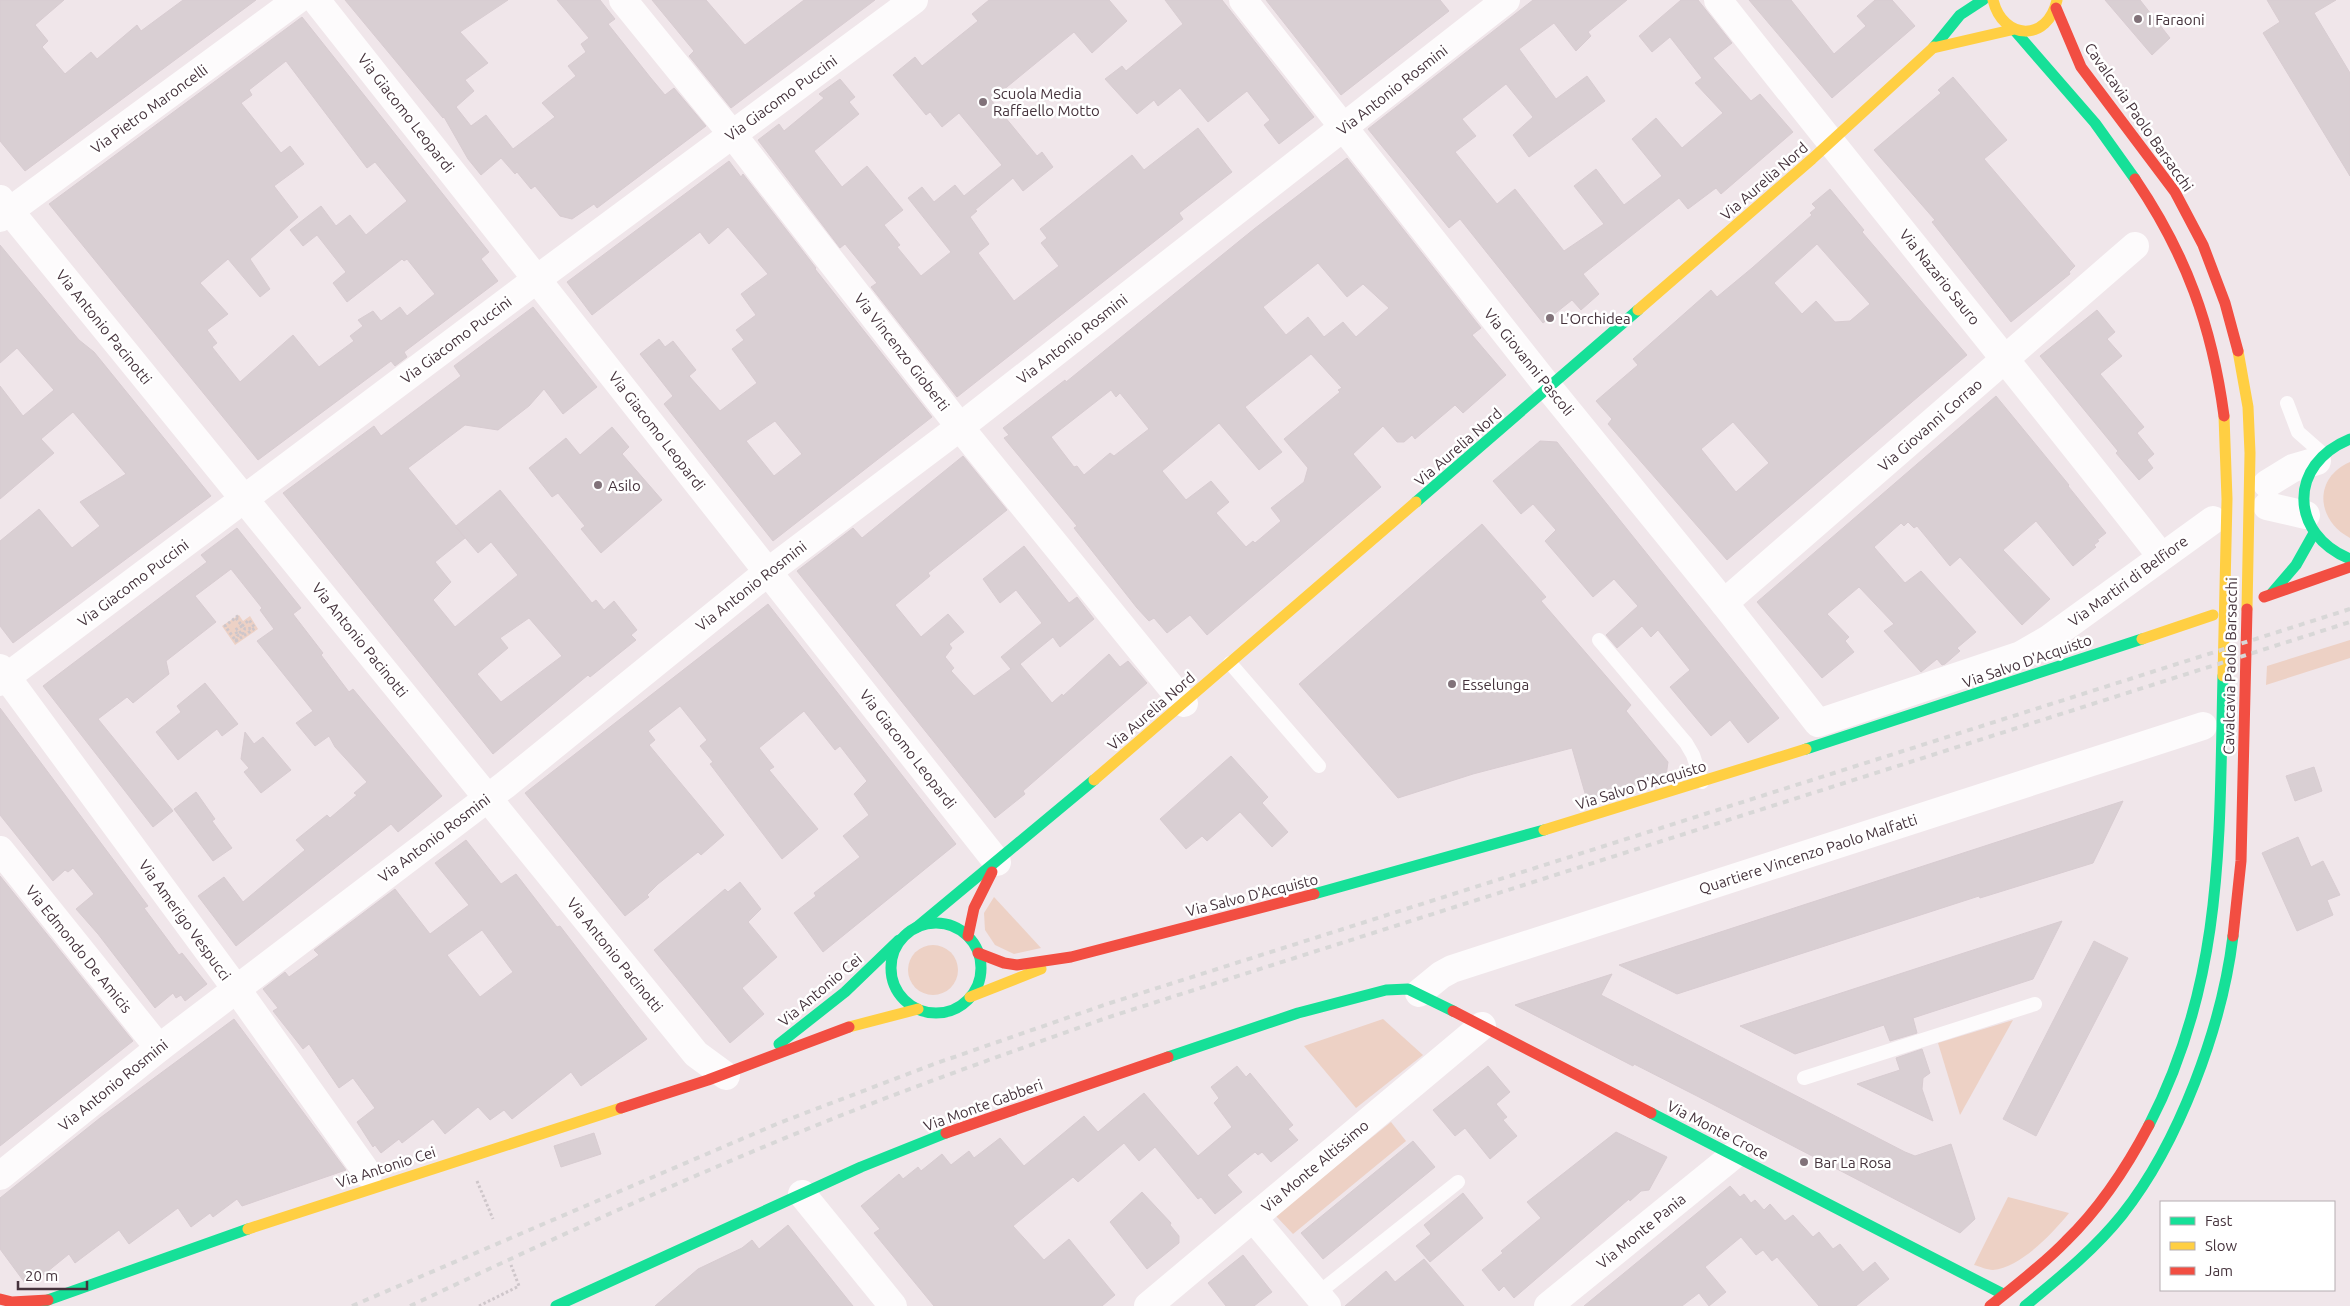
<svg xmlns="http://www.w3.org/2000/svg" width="2350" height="1306" viewBox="0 0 2350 1306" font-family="Ubuntu,sans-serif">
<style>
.green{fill:#edd1c5}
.building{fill:#d9cfd3;stroke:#d8ccd1;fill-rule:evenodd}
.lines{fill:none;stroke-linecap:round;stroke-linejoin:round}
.path{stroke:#cec6ca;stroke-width:3;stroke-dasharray:2.5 2.5;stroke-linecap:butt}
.lane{stroke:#fdfbfc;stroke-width:14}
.street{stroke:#fdfbfc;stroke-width:28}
.fast{stroke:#16e098;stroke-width:11}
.slow{stroke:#ffcf43;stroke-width:11}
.jam{stroke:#f24e42;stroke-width:11}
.rail{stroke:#d8d7d7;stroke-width:4;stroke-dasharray:6 6;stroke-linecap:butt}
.poi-dot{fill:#817279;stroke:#fff;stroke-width:2}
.labels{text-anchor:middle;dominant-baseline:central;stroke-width:5;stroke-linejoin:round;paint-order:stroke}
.poi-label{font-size:15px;fill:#45333c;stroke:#fff;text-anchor:start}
.street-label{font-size:15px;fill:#45333c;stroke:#fff}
</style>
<rect width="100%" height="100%" fill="#f0e6ea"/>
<g class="green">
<path d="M2350,462v76c-34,-18 -37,-60 0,-76z"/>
<path d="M239,615l4,6 7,-5 8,13 -23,16 -13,-19z"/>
<path d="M2350,640v18l-84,27 1,-19z"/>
<path d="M994,897l47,51 -27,6 -19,-9 -10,-15 -1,-17z"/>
<circle cx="933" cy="970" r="25"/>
<path d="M1383,1019l40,36 -67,53 -52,-62z"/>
<path d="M2013,1020l-53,95 -22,-72z"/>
<path d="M1391,1122l15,19 -113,93 -18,-19z"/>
<path d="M2008,1197l61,16c-17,21 -48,54 -76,57 -6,0 -14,-4 -19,-5z"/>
</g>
<g class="building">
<path d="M0,0h64l-29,25 13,16 -6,6 23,27 26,-22 6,7 40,-34 4,6 42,-31h73l-231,171 -25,-30z"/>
<path d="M345,0h163l-48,32 28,31 -23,17 9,11 -18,16 15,19 15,-11 27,34 42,-32 -13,-14 34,-27 -8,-10 18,-14 -5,-8 8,-6 -32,-38h43l15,19 -7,5 42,53 15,18 9,-7 32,38 -109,82 -3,-4 -22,15 -12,-3 -25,-30 -4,3 -14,-17 -2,2 -14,-16 -20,17 -13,-16 -24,-42 -1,1z"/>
<path d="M652,0h54l39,45 59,-45h71l-144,108 -42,-52 5,-5z"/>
<path d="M989,0h120l18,21 -35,32 -18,-21 -83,68 46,56 5,-4 11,15 -30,24 -10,-13 -38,32 2,1 -7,6 19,27 -11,9 36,48 45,-35 -18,-23 6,-5 -7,-9 92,-74 12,15 54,-42 34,44 -53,41 4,6 -226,178 -86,-110 6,-4 -32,-39 -5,4 -82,-108 21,-16 5,7 40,-33 -5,-4 21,-15 15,18 -6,5 10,12 -45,37 28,36 25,-21 36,44 -19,15 16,20 -3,2 24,29 30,-24 -43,-54 14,-11 12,15 21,-17 9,11 38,-31 -43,-52 -17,14 -12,-15 -4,3 -33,-40 22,-18 7,9 56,-45 -6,-7z"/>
<path d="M1165,0h57l92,117 -35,27 -15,-19 6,-5 -23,-29 -39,31 -28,-34 -22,18 -4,-6 -17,14 -32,-35 17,-13 4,5 57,-47z"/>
<path d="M1266,0h174l9,11 -108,84z"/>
<path d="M1533,0h94l-39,32 3,4 -15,15 -22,-28 -35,26 37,50 31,-23 18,25 -76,56 -16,-22 20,-18 -27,-33 -44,35 14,17 -21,16 42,52 18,-15 49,62 40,-27 -30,-38 22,-17 28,36 38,-29 -30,-37 24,-21 26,30 41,-35 -28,-30 7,-5 -32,-41 -18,15 -13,-16 42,-36h17l34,43 -19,15 38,43 9,-7 33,38 -72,62 -5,-6 -28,21 -9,-11 -96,76 16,20 -18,16 -9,-10 -29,23 -83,-104 -11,9 -81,-99z"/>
<path d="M1749,0h42l43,54 32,-28 -9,-10 18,-16h17l23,26 -83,72z"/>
<path d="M2105,0h35l30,38 -18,17z"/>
<path d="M2267,0h69l-22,13 36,60v103l-87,-143 17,-11z"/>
<path d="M302,17l187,235 -8,7 17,22 -94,71 3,5 -12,9 -4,-5 -133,99 -209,-256zM286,61l81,107 8,-6 32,39 -41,34 -16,-20 -14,11 -15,-20 -31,24 13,16 14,-11 29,37 -13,11 14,19 55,-43 2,2 3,-2 28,35 -28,22 -7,-9 -19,14 -8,-10 -15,9 5,6 -13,10 4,5 -35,26 -26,-32 -53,47 -28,-35 5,-4 -10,-13 21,-16 -28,-31 28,-24 32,38 10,-8 -20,-30 48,-42 -24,-31 30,-22 -14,-18 -9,7 -40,-50 11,-8 -3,-5z"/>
<path d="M1953,77l54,63 -23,19 91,107 -6,6 1,2 -59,48 -79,-100 3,-2 -61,-70 67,-57 -3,-3z"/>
<path d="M1347,158l134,170 -9,7 34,40 -43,38 -8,-8 -40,34 -3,-4 -8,7h-7l-14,-16 -30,28 28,33 -174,148 -17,-20 -23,18 -13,-15 -5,3 -12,-13 -63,-80 3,-2 -73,-88 5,-3 -6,-7 62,-48 1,2 188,-153zM1318,263l29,34 16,-13 26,24 -33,29 -13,-15 -19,15 -16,-20 -22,18 -23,-28zM1311,354l31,34 -4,2 2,2 -56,47 24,29 -4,14 -33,26 10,13 -26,22 -2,-2 -7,6 -30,-34 13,-11 -18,-21 -25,19 -24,-29 57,-48 40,47 23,-18 -37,-45zM1111,390l5,7 4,-4 29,36 -35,27 -4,-3 -26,22 -7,-9 -3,1 -23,-30z"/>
<path d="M729,161l12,16 2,-3 73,94 -1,1 117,148 -159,124 -109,-137 9,-8 -33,-42 19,-15 6,8 8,-6 23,29 -7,6 31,35 37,-28 -25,-34 12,-9 -8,-10 20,-15 -15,-21 27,-20 -40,-47 -19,17 -9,-12 -108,83 -25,-33zM775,421l27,33 -28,22 -28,-35z"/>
<path d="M1830,189l34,41 -2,2 105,123 -240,205 -119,-136 4,-5 -16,-18 42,-36 -5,-6 78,-69 6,7 35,-29 60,-53 -2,-2 6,-5 -4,-4zM1817,244l53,60 -20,17 -15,1 -19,-21 -14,13 -28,-31zM1733,422l36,41 -33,29 -35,-43z"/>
<path d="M0,245l79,95 15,12 117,144 -198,147 -13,-17v-85l39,-32 33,39 28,-22 -20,-24 46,-28 -53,-62 -32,27 13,14 -54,46v-113l23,30 31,-26 -37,-42 -17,15z"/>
<path d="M533,307l64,80 -34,27 -19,-25 -15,17 -31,24 -33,-5 -57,43 48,58 44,-36 92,113 4,-3 8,10 10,-9 23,29 -6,5 5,5 -46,37 -2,-2 -95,79 -210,-261 91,-67 7,10 80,-60 -7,-10zM456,527l22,26 13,-11 27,33 -63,52 -22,-27 18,-18 -16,-20 30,-24zM529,618l33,38 -61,46 -24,-28 31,-26 -8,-10z"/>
<path d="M2097,310l18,22 -8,7 15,17 -22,18 44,53 -7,6 17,21 -7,6 6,8 -14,12 -23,-27 2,-2 -78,-95z"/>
<path d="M1996,396l73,89 -1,1 38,47 -9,7 2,1 -5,4 2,2 -23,19 -37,-45 -33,29 47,49 -28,26 -62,-68 -10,9 -33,-40 -3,2 -6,-6 -4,4 -3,-3 -27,24 31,36 16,-12 55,61 -19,16 3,3 -15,13 -3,1 -5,-6 -16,13 -37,-41 10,-7 -35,-37 -32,27 22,23 -4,4 9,11 -32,26 -65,-76z"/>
<path d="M612,427l17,20 -7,7 40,46 -61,53 -20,-24 4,-3 -27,-33 -6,4 -23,-29 37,-30 14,17z"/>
<path d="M1540,441l17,1 222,276 -31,25 -18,-23 -19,16 -41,-49 20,-17 -32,-40 -7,7 -9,-11 -25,22 -11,-13 32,-29 -24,-27 -21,18 -48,-56 11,-11 -23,-26 -12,10 -28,-33z"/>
<path d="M963,456l44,54 -79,63 2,3 -35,29 26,32 27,-23 16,18 -15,12 3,4 -7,9 9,11 -3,3 23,25 37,-27 -10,-12 41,-34 -26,-33 -16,13 -17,-24 41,-33 45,57 8,-6 17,22 -34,28 -7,-10 -33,27 32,39 10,-9 1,2 46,-42 11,13 8,-6 19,22 -124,108 2,3 -30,24 -198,-247 56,-43 9,10z"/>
<path d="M1482,524l64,73 -5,4 90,104 -5,6 42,51 -2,14 -79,24 -15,-52 -99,26 -75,24 -99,-114z"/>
<path d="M237,528l64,80 -8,6 30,39 -2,2 28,37 4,-3 89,107 -44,36 -7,-8 -155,122 -38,-50 26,-19 19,25 62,-52 -9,-10 31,-25 3,3 27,-23 -3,-2 13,-11 -32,-35 -6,-11 -14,10 -19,-23 17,-12 -56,-70 17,-12 -14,-19 2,-2 -31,-39 -36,27 21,26 -50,39 3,13 -36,29 -6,-6 -29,22 75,92 -20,16 -110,-141 164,-124 -6,-7z"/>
<path d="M768,604l188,240 -133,108 -29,-39 22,-17 -2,-3 46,-36 -17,-21 26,-21 -15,-21 13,-13 -27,-35 -5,4 -31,-39 -45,37 15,19 -5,3 49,59 -36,30 -72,-95 3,-2 -13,-16 7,-6 -27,-34 -32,25 7,9 -6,5 75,90 -23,20 -3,-3 -40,32 -11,11 2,2 -24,19 -100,-123z"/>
<path d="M205,683l33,41 -16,12 -5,-7 -39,31 -22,-28 25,-20 -4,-6z"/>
<path d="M0,708l148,198 -4,2 35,47 3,-2 25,31 -22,17 -4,-6 -5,3 -3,-5 -18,15 -57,-74 -22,-25 18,-15 -21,-26 -5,4 -3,-2 -12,11 -53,-66z"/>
<path d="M245,732l9,12 9,-7 28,33 -30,23 -17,-21 5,-4 -8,-9z"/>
<path d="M1231,756l37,41 -6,6 26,29 -16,15 -32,-35 -33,29 -5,-5 -16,13 -26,-30z"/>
<path d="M2314,767l8,24 -27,10 -9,-25z"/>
<path d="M196,792l19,27 -3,2 20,27 -19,13 -39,-52z"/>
<path d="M2123,801l-30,62 -113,35 -1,-2 -302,98 -58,-29z"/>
<path d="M2298,837l13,30 12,-6 17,34 -13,5 6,15 -36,16 -35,-78z"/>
<path d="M466,840l35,44 15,-10 41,53 3,-1 87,113 -66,47 -10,-14 -59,47 -8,-9 -14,10 -12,-13 -33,27 -12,-15 -31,24 -3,-4 -18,14 -6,-8 -2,2 -16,-25 18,-14 -22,-30 -14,10 -30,-44 -6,5 -30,-38 5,-3 -15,-19 22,-17 4,5 30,-22 -5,-5 81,-61 35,45 39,-29 -34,-42zM482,930l31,42 -33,25 -33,-42z"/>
<path d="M0,876l133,165 -133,105z"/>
<path d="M740,882l21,27 -13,13 29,35 -35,31 22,26 -34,29 -76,-93 71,-61 3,3z"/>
<path d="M2062,921l-29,58 -120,39 4,15 -27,8 -6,-16 -89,29 -55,-28z"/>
<path d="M2094,941l34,17 -92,178 -33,-17z"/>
<path d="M1612,974l-11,21 304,157 10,4 36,-12 24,75 -15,14 -265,-138 -61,-31 -1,2 -118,-61z"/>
<path d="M234,1019l112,151 -104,36 -5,-7 -24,18 -3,-4 -19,14 -13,-19 -49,36 -10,-14 -44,33 -6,-9 -27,22 -3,-4 -14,11 -25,-34v-51l100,-80z"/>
<path d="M1922,1049l8,24 -7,5 -1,11 11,32 -76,-37 43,-14 -4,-12z"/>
<path d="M1237,1066l9,11 4,-4 43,52 -5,4 10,11 -27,22 -9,-10 -4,3 -3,-3 -28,23 15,17 -27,22 -14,-17 -3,2 -43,-52 -16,14 -15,-18 -46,39 -5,-5 -60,49 31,34 25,-21 46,56 -13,11h-168l-60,-73 6,-4 -19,-23 38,-32 4,5 15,-12 3,4 21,-17 9,11 18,-14 5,7 26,-20 24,28 60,-50 14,16 46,-39 54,63 34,-29 -18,-24 5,-5 -8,-11z"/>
<path d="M1488,1066l22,26 -14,12 11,13 -4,3 14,16 -27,23 -25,-31 -10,8 -22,-26z"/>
<path d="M1616,1132l51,25 -18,33 -8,1 -11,10 -1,-2 -115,99 -10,-12 -5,5 -17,-21 21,-17 -2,-2 40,-33 -14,-16z"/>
<path d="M594,1133l7,21 -40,13 -7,-21z"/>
<path d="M1413,1141l22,26 -112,92 -22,-26z"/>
<path d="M1730,1186l10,11 4,-3 7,9 4,-3 9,10 6,-6 15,17 8,-6 20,22 6,-5 14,17 7,-5 23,28 12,-10 14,17 -33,27h-37l-42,-49 -5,4 -9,-11 -7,5 -15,-18 -36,30 21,25 -17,14 -10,-13 -17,13h-98z"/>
<path d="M1142,1192l29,31 -1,2 9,11v7l-32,26 -37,-47z"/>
<path d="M1463,1193l20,25 -53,44 -14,-16 15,-12 -7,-9z"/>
<path d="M788,1225l65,81h-198l43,-37 44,-21 10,-8 7,9z"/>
<path d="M1243,1255l29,37 -18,14h-28l-18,-23z"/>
<path d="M1424,1259l40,47h-119l41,-35 9,11z"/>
</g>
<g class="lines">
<g class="path">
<path d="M236,618l6,8 7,-6 6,8 -19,13 -11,-15 14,-11"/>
<path d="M236,641l1,-5 6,-3 -1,-2 -5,3 -2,-4 7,-4 3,3 8,-1"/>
<path d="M477,1181l16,38"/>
<path d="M479,1306l40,-20 -8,-21"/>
</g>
<g class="lane">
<path d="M2287,403l11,29 25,22"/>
<path d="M1599,640l87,103 7,12 9,27"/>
<path d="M1230,663l89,103"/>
<path d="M1804,1078l231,-74"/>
<path d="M1317,1294l141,-112"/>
</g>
<g class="street">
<path d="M316,0l681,862"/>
<path d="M623,0l109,134 235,302 217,267"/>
<path d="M1243,0l306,388 175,215 94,120 203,-68 26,-15 166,-120"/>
<path d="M1718,0c146,186 297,369 443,556"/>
<path d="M0,199l696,855 30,22"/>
<path d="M0,218l297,-218"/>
<path d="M2267,484l26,-16 24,-7"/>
<path d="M2267,506l39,9"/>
<path d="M1724,603l411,-357"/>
<path d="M0,668l248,337 120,169"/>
<path d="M0,682l537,-403 377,-279"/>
<path d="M0,850l159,198"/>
<path d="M1419,993l22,-18 11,-6 751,-243"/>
<path d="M0,1176l159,-128 346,-263 264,-214 191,-144 546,-427"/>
<path d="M802,1194l91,112"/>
<path d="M1253,1218l74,88"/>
<path d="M1148,1306l334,-280"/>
<path d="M1548,1306l186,-151"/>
</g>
<g class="fast">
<path d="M2015,31l80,92 40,56"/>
<path d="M1934,47l26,-32 23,-15"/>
<path d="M2350,439c-62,25 -61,95 0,120"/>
<path d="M1416,502l222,-192"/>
<path d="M2272,593l24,-28 18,-32"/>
<path d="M1806,749l336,-110"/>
<path d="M1314,894l230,-64"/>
<circle cx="936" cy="968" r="45"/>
<path d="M917,927l177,-147"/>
<path d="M779,1044l66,-52 54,-52"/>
<path d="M1168,1057l130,-44 88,-23 22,-1 45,22"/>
<path d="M1651,1113l352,181"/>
<path d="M2149,1125c76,-147 70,-289 74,-449"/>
<path d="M31,1306l217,-77"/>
<path d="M556,1306l305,-139 85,-34"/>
<path d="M2025,1306c34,-28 69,-56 97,-91 57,-72 100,-188 111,-279"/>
</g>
<g class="slow">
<path d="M1993,0c10,41 55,42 64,0"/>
<path d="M1933,48l78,-18"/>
<path d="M1638,310l174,-151 122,-112"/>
<path d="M2238,351l10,56 2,46 -3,156"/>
<path d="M2142,639l71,-24"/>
<path d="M2223,676l4,-177 -3,-83"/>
<path d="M1094,780l322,-278"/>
<path d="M1544,830l262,-81"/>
<path d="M970,997l71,-28"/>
<path d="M849,1027l69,-18"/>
<path d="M248,1229l373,-121"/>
</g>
<g class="jam">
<path d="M2056,8l25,59 94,125 28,53 22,58 13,48"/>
<path d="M2135,179c51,75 77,147 89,237"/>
<path d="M2264,597l86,-30"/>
<path d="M968,936l6,-28 18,-36"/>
<path d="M2233,936l8,-75 6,-252"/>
<path d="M978,953l26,10 13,2 54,-8 243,-63"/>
<path d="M1453,1011l198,102"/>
<path d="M621,1108l87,-28 141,-53"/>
<path d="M946,1133l222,-76"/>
<path d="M0,1299l12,3 36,-2"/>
<path d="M1990,1306c26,-21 53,-41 76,-65 34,-33 61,-74 83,-116"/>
</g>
<g class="rail">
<path d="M352,1306l427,-183 155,-59 173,-60 1243,-395"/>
<path d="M410,1306c125,-59 251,-117 380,-170 104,-43 210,-80 316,-118l1244,-396"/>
</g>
</g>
<g class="poi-dot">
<circle cx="2138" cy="19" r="5"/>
<circle cx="983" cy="102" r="5"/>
<circle cx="1550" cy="318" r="5"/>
<circle cx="598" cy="485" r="5"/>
<circle cx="1452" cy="684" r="5"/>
<circle cx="1804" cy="1162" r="5"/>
</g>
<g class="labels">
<g class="poi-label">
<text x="2148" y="19">I Faraoni</text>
<text x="993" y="93">Scuola Media<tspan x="993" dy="17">Raffaello Motto</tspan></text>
<text x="1560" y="318">L'Orchidea</text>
<text x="608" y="485">Asilo</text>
<text x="1462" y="684">Esselunga</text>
<text x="1814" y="1162">Bar La Rosa</text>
</g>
<g class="street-label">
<text transform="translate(1392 90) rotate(-38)">Via Antonio Rosmini</text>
<text transform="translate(781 98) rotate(-36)">Via Giacomo Puccini</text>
<text transform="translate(149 109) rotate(-36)">Via Pietro Maroncelli</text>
<text transform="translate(406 113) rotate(52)">Via Giacomo Leopardi</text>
<text transform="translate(2139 117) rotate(55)">Cavalcavia Paolo Barsacchi</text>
<text transform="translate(1764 181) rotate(-41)">Via Aurelia Nord</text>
<text transform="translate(1940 277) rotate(51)">Via Nazario Sauro</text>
<text transform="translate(104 327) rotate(51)">Via Antonio Pacinotti</text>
<text transform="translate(1072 339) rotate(-38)">Via Antonio Rosmini</text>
<text transform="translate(456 340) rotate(-37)">Via Giacomo Puccini</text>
<text transform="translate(902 352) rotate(52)">Via Vincenzo Gioberti</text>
<text transform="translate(1529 362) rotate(51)">Via Giovanni Pascoli</text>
<text transform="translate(1930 425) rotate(-41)">Via Giovanni Corrao</text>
<text transform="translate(657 431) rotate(52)">Via Giacomo Leopardi</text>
<text transform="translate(1458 447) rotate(-41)">Via Aurelia Nord</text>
<text transform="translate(2128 581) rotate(-36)">Via Martiri di Belfiore</text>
<text transform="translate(133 583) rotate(-37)">Via Giacomo Puccini</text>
<text transform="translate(751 586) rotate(-38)">Via Antonio Rosmini</text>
<text transform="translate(360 640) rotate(51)">Via Antonio Pacinotti</text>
<text transform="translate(2027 661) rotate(-19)">Via Salvo D'Acquisto</text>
<text transform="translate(2230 666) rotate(-89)">Cavalcavia Paolo Barsacchi</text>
<text transform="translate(1151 711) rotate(-41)">Via Aurelia Nord</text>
<text transform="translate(908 749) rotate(52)">Via Giacomo Leopardi</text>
<text transform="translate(1641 785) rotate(-17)">Via Salvo D'Acquisto</text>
<text transform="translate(434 838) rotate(-37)">Via Antonio Rosmini</text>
<text transform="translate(1808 854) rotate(-18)">Quartiere Vincenzo Paolo Malfatti</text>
<text transform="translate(1252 895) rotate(-14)">Via Salvo D'Acquisto</text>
<text transform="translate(185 920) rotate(54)">Via Amerigo Vespucci</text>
<text transform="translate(79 949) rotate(51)">Via Edmondo De Amicis</text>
<text transform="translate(615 955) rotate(51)">Via Antonio Pacinotti</text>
<text transform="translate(820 990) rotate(-40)">Via Antonio Cei</text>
<text transform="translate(113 1085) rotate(-39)">Via Antonio Rosmini</text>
<text transform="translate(983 1105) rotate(-20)">Via Monte Gabberi</text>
<text transform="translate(1718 1130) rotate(27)">Via Monte Croce</text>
<text transform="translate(1315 1166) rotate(-40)">Via Monte Altissimo</text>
<text transform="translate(386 1167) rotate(-18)">Via Antonio Cei</text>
<text transform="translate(1641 1231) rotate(-39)">Via Monte Pania</text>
</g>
</g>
<rect x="2160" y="1201" width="175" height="90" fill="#ffffff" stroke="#b5adb1"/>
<rect x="2170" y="1217" width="25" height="8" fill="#16e098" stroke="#b5adb1"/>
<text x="2205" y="1226" font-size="15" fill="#45333c">Fast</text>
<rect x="2170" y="1242" width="25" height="8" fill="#ffcf43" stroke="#b5adb1"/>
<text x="2205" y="1251" font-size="15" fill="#45333c">Slow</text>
<rect x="2170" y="1267" width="25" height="8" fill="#f24e42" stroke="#b5adb1"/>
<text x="2205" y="1276" font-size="15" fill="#45333c">Jam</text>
<path d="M18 1281v8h69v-8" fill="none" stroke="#45333c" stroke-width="2.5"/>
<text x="25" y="1281" font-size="15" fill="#45333c" stroke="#ffffff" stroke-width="4" paint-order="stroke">20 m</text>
</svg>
